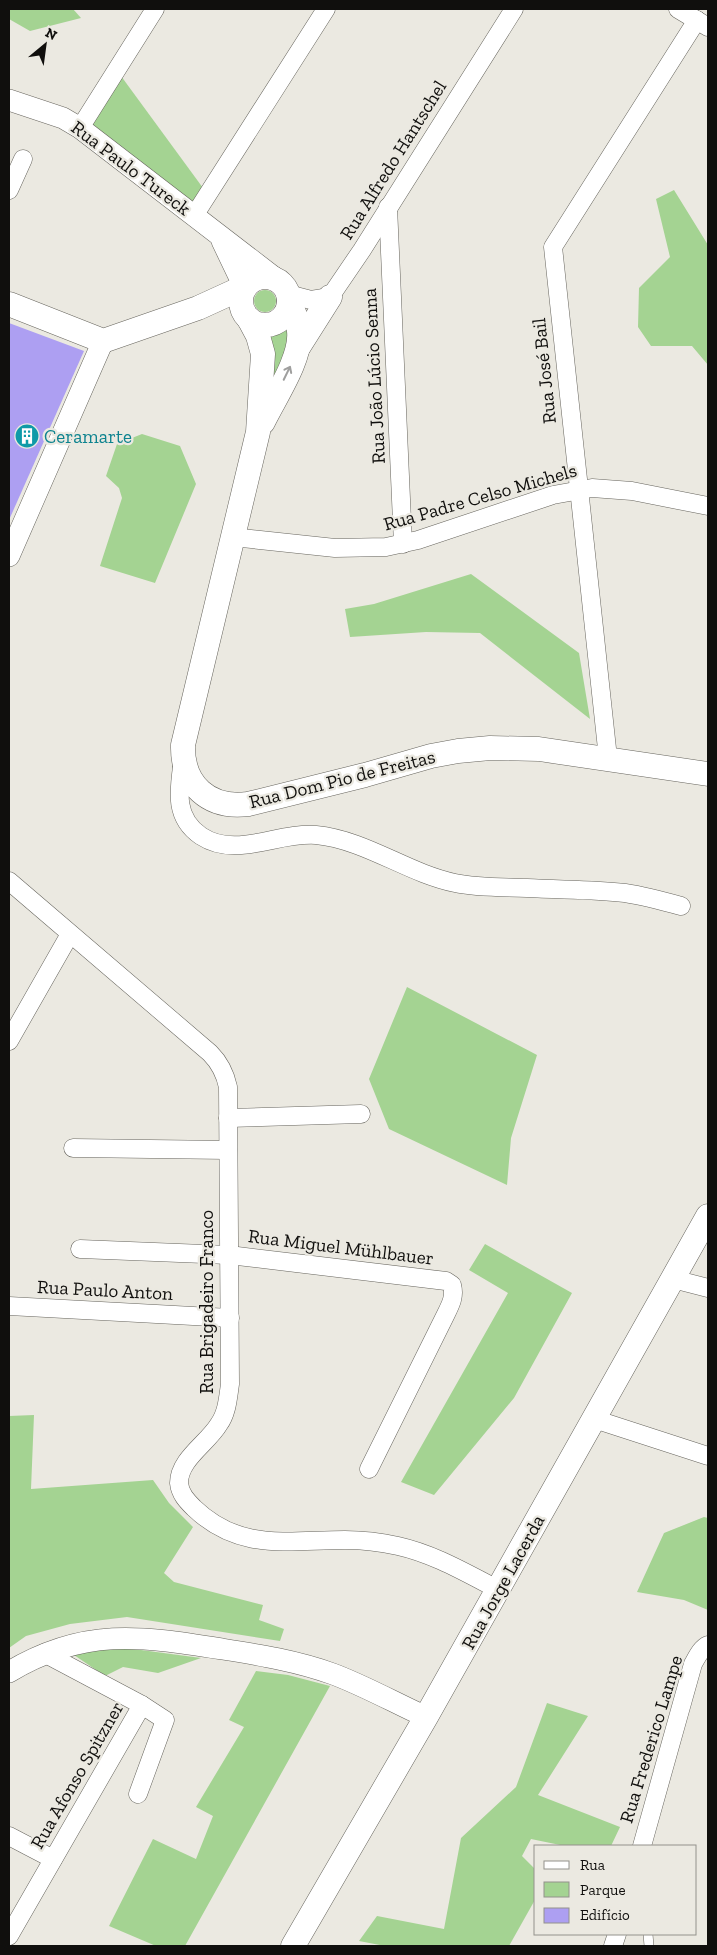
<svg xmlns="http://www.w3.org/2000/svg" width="717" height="1955" viewBox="0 0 717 1955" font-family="'Zilla Slab',serif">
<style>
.green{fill:#a4d392}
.building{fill:#ad9ff2}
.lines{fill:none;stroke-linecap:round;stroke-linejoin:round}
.service-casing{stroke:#67655e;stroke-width:10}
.minor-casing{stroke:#67655e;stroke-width:19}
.tertiary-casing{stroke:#67655e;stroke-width:22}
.secondary-casing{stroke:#67655e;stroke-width:25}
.service{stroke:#fff;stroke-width:9}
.minor{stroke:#fff;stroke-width:18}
.tertiary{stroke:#fff;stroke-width:21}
.secondary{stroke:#fff;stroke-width:24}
.oneway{stroke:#9f9f9e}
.labels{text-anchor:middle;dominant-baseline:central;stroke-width:4.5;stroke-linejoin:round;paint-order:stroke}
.street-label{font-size:19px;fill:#100f0d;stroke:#ebe9e1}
.culture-label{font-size:19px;fill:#0d838f;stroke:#ebe9e1;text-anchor:start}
</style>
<rect width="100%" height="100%" fill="#ebe9e1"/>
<g class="green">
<path d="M9,9h64l8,9 -51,13 -21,-12z"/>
<path d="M121,76l82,112 -11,18 -102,-79z"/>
<path d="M674,190l34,55v120l-16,-19h-41l-13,-19 1,-39 31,-31 -14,-58z"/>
<circle cx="265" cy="301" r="11"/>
<path d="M290,327l-5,29 -20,42 2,-63z"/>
<path d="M142,434l38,12 16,38 -41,99 -55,-17 22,-68 -3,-10 -13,-12 11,-32z"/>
<path d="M471,574l108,79 11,66 -110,-86 -54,-1 -76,5 -5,-28 29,-5z"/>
<path d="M407,987l130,68 -26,83 -4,47 -118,-56 -20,-50z"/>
<path d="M485,1244l87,49 -58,105 -80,97 -33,-13 107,-189 -39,-23z"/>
<path d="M34,1415l-3,74 122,-9 16,23 24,24 -29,46 10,9 89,23 -4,15 25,9 -4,12 -153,-24 -57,7 -44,12 -17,12v-232z"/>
<path d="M704,1517l4,1v92l-24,-10 -47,-8 27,-59z"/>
<path d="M111,1646l90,12 -43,15 -35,-6 -18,9 -31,-21z"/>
<path d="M256,1671l32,4 42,11 -145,260h-29l-47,-20 44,-87 43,20 17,-43 -17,-9 48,-80 -15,-7z"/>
<path d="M547,1703l41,13 -50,79 82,32 -9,19h-46l-34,-7 -9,17 14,14v28l-27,48h-124l-26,-5 18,-25 67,13 17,-91 55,-51z"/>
</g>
<path class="building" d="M9,323l75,28 -75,169z"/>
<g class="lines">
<defs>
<path id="service" d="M648,1934l1,12"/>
<g id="minor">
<path d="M678,9l30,18"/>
<path d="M80,128l75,-119"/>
<path d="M9,190l14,-31"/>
<path d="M388,207l15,337"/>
<path d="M194,216l132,-207"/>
<path d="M288,294l23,6 19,-3 32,-47 152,-241"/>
<path d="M232,537l103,11 51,-1 32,-7 135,-45 39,-7 40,3 76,15"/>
<path d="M608,758l-55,-511 144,-227"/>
<path d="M183,760c-4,29 -10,57 18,76 35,23 76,-4 115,-1 50,5 91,38 139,48 23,5 48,4 72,5 33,2 66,1 98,5 19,3 38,8 56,13"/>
<path d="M9,881l201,172c10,10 15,20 18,34l2,297c-2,14 -3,29 -11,40 -11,19 -40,35 -40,59 1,11 8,18 15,25 46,44 94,32 151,32 18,0 35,2 53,6 36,8 68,27 101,44"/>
<path d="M9,1041l61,-107"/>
<path d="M228,1118l133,-4"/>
<path d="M73,1148l155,2"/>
<path d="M80,1249l149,6 217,26 6,4c3,11 -1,19 -6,29l-77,155"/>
<path d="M673,1279l35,9"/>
<path d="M9,1306l221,12"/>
<path d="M594,1419l114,37"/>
<path d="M138,1794l27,-74 -23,-15"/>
<path d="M9,1836l44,23"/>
<path d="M642,1846l51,-182c4,-7 8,-16 15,-19"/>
<path d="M9,1936l133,-231 -98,-52"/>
<path d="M613,1946l4,-12"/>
</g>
<g id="tertiary">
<path d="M9,100l54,18 17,10 195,150"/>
<path d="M222,241l22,46"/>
<path d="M9,556l94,-215"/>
<path d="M9,1672c75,-45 131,-36 213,-23 38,6 75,12 111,25 32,12 62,29 93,43"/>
</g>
<g id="secondary">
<circle cx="265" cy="301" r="24"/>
<path d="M9,304l94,37 95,-33 46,-21"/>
<path d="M249,319l9,17 5,18 -5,78 -75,313c-1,40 26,64 65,59l117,-29 66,-19 27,-5 32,-3 49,1 169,25"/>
<path d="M299,346l31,-49"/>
<path d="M263,422c12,-25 39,-64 36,-91 -1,-11 -6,-21 -10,-30"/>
<path d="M293,1946l133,-229 282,-501"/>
</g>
</defs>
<use href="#service" class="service-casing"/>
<use href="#minor" class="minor-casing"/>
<use href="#tertiary" class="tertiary-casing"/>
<use href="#secondary" class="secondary-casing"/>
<use href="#service" class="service"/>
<use href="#minor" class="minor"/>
<use href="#tertiary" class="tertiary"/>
<use href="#secondary" class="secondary"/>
</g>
<defs><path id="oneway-shaft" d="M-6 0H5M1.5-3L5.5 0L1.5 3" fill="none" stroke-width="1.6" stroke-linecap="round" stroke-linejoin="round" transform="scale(1.25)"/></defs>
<use class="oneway" href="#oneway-shaft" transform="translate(287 373) rotate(-64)"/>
<defs>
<symbol id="building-disc" viewBox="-11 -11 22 22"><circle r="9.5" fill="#0f9aa8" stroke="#ebe9e1"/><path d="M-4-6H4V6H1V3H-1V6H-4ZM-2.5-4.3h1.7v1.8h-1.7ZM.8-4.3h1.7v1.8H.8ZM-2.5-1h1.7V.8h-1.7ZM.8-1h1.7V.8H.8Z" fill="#fff"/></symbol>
</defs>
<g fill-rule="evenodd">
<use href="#building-disc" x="13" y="422" width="28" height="28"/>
</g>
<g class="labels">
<g class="street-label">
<text transform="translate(393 160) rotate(-58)">Rua Alfredo Hantschel</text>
<text transform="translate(131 168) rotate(37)">Rua Paulo Tureck</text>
<text transform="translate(544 371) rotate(-96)">Rua José Bail</text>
<text transform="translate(374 376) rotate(-93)">Rua João Lúcio Senna</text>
<text transform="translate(480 497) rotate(-16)">Rua Padre Celso Michels</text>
<text transform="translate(342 779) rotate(-14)">Rua Dom Pio de Freitas</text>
<text transform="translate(341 1247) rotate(7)">Rua Miguel Mühlbauer</text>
<text transform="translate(105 1290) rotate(3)">Rua Paulo Anton</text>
<text transform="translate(206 1302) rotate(-90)">Rua Brigadeiro Franco</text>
<text transform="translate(503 1582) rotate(-61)">Rua Jorge Lacerda</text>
<text transform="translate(651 1739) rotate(-73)">Rua Frederico Lampe</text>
<text transform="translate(77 1775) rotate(-60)">Rua Afonso Spitzner</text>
</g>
<g class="culture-label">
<text x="44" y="436">Ceramarte</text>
</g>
</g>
<rect width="717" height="1955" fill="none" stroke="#100f0d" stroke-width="20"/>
<rect x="534" y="1845" width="162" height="90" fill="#ebe9e1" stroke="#93928c"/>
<rect x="544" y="1861" width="25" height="8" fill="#ffffff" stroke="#93928c"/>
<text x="580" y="1870" font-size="15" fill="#100f0d">Rua</text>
<rect x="544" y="1882" width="25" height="15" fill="#a4d392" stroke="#93928c"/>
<text x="580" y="1895" font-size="15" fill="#100f0d">Parque</text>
<rect x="544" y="1908" width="25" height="15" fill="#ad9ff2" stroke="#93928c"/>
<text x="580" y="1920" font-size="15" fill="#100f0d">Edifício</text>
<g transform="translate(45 45) rotate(29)" stroke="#ebe9e1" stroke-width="4" paint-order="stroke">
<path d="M0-4L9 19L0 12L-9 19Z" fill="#100f0d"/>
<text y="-8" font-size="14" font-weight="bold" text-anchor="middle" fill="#100f0d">N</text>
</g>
</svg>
